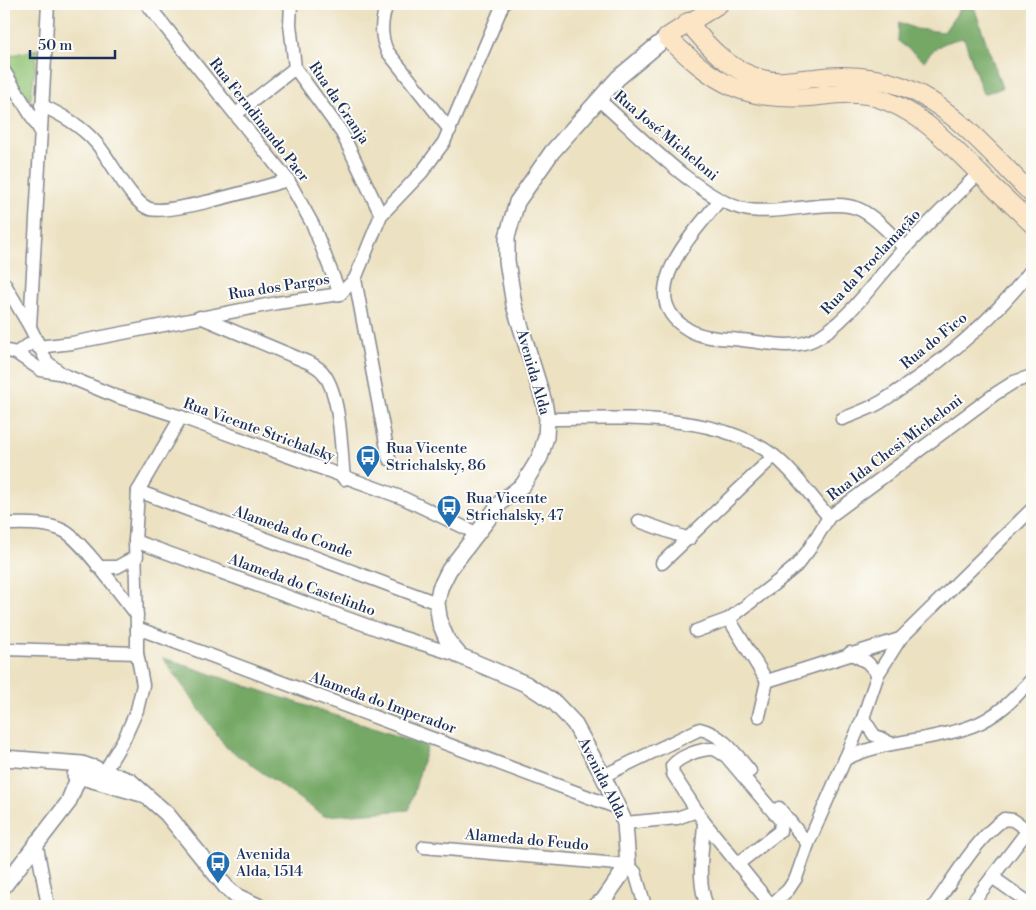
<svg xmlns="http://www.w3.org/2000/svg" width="1036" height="910" viewBox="0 0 1036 910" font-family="'Libre Bodoni',serif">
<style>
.green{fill:#90c273;stroke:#567868}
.forest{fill:#74a865;stroke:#486c62}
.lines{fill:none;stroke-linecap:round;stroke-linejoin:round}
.minor-casing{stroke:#848890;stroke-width:15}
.tertiary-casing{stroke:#848890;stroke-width:18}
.secondary-casing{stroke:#848890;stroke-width:20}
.minor{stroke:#fff;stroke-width:12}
.tertiary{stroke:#fff;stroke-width:15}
.secondary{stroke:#fce5c4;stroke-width:18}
.labels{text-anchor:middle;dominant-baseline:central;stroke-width:4;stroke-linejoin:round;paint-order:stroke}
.street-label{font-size:15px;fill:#1b2f5e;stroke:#fdfcf7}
.poi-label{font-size:15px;fill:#1b2f5e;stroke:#fdfcf7;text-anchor:start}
</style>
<rect width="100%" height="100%" fill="#fdfcf7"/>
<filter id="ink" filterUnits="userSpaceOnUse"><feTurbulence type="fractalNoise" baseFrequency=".02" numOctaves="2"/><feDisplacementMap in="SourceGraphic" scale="10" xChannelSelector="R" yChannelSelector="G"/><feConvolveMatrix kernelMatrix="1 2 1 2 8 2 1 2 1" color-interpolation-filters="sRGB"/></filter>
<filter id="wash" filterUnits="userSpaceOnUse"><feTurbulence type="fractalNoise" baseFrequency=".0096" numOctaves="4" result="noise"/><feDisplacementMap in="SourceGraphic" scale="20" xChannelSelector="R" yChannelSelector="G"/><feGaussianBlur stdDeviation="1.12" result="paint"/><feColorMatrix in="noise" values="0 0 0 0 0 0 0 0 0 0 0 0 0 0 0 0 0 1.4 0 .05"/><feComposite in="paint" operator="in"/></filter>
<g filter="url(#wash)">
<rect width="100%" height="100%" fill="#ece1c1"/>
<path class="green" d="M38,49l-8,53 -26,-39v-6z"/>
<g class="forest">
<path d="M956,4h17l29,84 -19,6 -19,-56c-19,3 -29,8 -40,23l-26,-20 1,-19 17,7 28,3 16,-23z"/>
<path d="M163,658l264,88 -18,64 -85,6 -98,-69z"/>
</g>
</g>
<g filter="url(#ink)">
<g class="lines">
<defs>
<g id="minor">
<path d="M48,4l-18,323 17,35 15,12 53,22 66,21 222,81 75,36"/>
<path d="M147,4l141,176 25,45 27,69"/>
<path d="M291,4l-1,20 5,44 47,65 39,82"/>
<path d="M387,4c-6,17 -7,31 0,47l63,79"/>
<path d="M4,71l36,59"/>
<path d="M599,100c36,31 101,100 145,109 34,8 91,-13 117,1 17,9 30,25 44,38"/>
<path d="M41,105c21,10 41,21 56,39 14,16 34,59 53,65 20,6 113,-22 138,-29"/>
<path d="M236,114l59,-46"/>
<path d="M719,201c-26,33 -88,95 -30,129 15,9 36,8 52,10 23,2 50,10 72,0 35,-17 64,-63 91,-91 24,-26 50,-51 75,-76"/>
<path d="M355,279l34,180"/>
<path d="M4,283l26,44"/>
<path d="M200,317l112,47c4,3 9,5 12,10 17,23 17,76 20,105"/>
<path d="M38,347l34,-4 205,-40 63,-9 15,-15 26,-64 41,-43 22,-30 59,-138"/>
<path d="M4,350l12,3 20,-13"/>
<path d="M16,353l25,17 17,3"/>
<path d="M547,419c72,0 165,-8 226,36 21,16 38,42 56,62"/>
<path d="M842,419c13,-5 27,-10 39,-17 56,-35 111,-81 151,-133"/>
<path d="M138,491l299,112"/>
<path d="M639,521l50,18"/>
<path d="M4,524c20,0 42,-2 60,7 18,9 58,66 73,84"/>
<path d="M135,541l250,91 75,24"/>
<path d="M662,563l112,-107"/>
<path d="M98,567h19l20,-11"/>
<path d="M729,619l38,62 -8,35"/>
<path d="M137,628l481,180"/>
<path d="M696,631l33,-12 49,-38 18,-15 12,-15 21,-34 166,-123 19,-12 18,-6"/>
<path d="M4,649l133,4"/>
<path d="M850,653l17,9 11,12"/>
<path d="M767,681l133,-42"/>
<path d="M863,718l11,17 16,8"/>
<path d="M845,759c41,-20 85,-17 127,-33 25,-9 43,-28 60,-47"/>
<path d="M105,771l20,-34 12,-27 6,-25 -6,-32v-25l-2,-87 3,-50 43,-74"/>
<path d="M603,776l97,-47c22,5 36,25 50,42"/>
<path d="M779,808l29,36"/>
<path d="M704,822c-1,27 -8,58 3,84"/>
<path d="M625,823l52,-5 20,-7"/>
<path d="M36,841l12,65"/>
<path d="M424,847l204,18 7,7 10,34"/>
<path d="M739,863l41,-32 1,-10 -55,-65c-5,-3 -10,-7 -14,-7 -13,0 -33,8 -40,17l1,8 31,48 67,83"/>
<path d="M992,877l40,28"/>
<path d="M770,906l18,-16 8,-12 12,-34 55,-126 15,-44 22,-35 132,-130"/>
<path d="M934,906c21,-29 41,-66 70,-87l9,1 19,13"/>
<path d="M970,906l62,-81"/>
</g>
<g id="tertiary">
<path d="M4,758l78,6 48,17 37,33 59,73 10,9 22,10"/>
<path d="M75,775l67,19"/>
<path d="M4,886l64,-83 11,-27 16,-8"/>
<path d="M595,906l8,-5 25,-36 -3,-42 -22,-47 -29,-53 -19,-20 -29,-19 -66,-28 -13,-16 -7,-17 -3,-20 3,-15 9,-18 53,-69 21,-16 17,-28 6,-20 1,-18 -3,-17 -30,-97 -7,-44v-24l10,-35 35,-50 66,-74 49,-41"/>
</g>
<g id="secondary">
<path d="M719,4l-52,33c49,47 75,64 144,60 21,-2 42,-6 64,0 45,13 73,46 105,77 17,17 35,33 52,50"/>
<path d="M688,22c20,25 42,49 74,57 18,5 35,0 53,-1 30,-4 58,-2 86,8 50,18 94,72 131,108"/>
</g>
</defs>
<use href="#minor" class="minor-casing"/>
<use href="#tertiary" class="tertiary-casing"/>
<use href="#secondary" class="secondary-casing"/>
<use href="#minor" class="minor"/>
<use href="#tertiary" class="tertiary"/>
<use href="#secondary" class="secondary"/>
</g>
</g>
<defs>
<symbol id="bus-pin" viewBox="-11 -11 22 30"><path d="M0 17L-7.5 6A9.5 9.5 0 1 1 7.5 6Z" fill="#1f6fb2" stroke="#fdfcf7"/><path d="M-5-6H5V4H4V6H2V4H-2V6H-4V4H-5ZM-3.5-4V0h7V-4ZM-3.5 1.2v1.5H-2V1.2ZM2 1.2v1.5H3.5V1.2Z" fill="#fff"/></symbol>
</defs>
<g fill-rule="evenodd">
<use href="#bus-pin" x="354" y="443" width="28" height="38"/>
<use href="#bus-pin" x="435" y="493" width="28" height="38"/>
<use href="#bus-pin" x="204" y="849" width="28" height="38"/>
</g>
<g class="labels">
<g class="street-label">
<text transform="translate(339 103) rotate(56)">Rua da Granja</text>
<text transform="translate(259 120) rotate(52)">Rua Ferndinando Paer</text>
<text transform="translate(666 136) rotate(40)">Rua José Micheloni</text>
<text transform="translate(871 262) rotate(-47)">Rua da Proclamação</text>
<text transform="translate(279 287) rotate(-9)">Rua dos Pargos</text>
<text transform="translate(934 341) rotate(-39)">Rua do Fico</text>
<text transform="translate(533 372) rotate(74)">Avenida Alda</text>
<text transform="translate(259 430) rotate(20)">Rua Vicente Strichalsky</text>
<text transform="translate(895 448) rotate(-37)">Rua Ida Chesi Micheloni</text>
<text transform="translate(293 532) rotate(20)">Alameda do Conde</text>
<text transform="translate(302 585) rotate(20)">Alameda do Castelinho</text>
<text transform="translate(383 703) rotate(20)">Alameda do Imperador</text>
<text transform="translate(602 778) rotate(63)">Avenida Alda</text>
<text transform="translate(527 840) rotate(5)">Alameda do Feudo</text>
</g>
<g class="poi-label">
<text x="386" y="448">Rua Vicente<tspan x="386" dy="17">Strichalsky, 86</tspan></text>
<text x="466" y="498">Rua Vicente<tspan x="466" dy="17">Strichalsky, 47</tspan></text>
<text x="236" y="854">Avenida<tspan x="236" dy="17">Alda, 1514</tspan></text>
</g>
</g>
<rect width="1036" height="910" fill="none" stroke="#fdfcf7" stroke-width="20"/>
<path d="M30 50v8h85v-8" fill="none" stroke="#1b2f5e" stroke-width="2.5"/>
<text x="38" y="50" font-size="15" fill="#1b2f5e" stroke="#fdfcf7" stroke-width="4" paint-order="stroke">50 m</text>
</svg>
